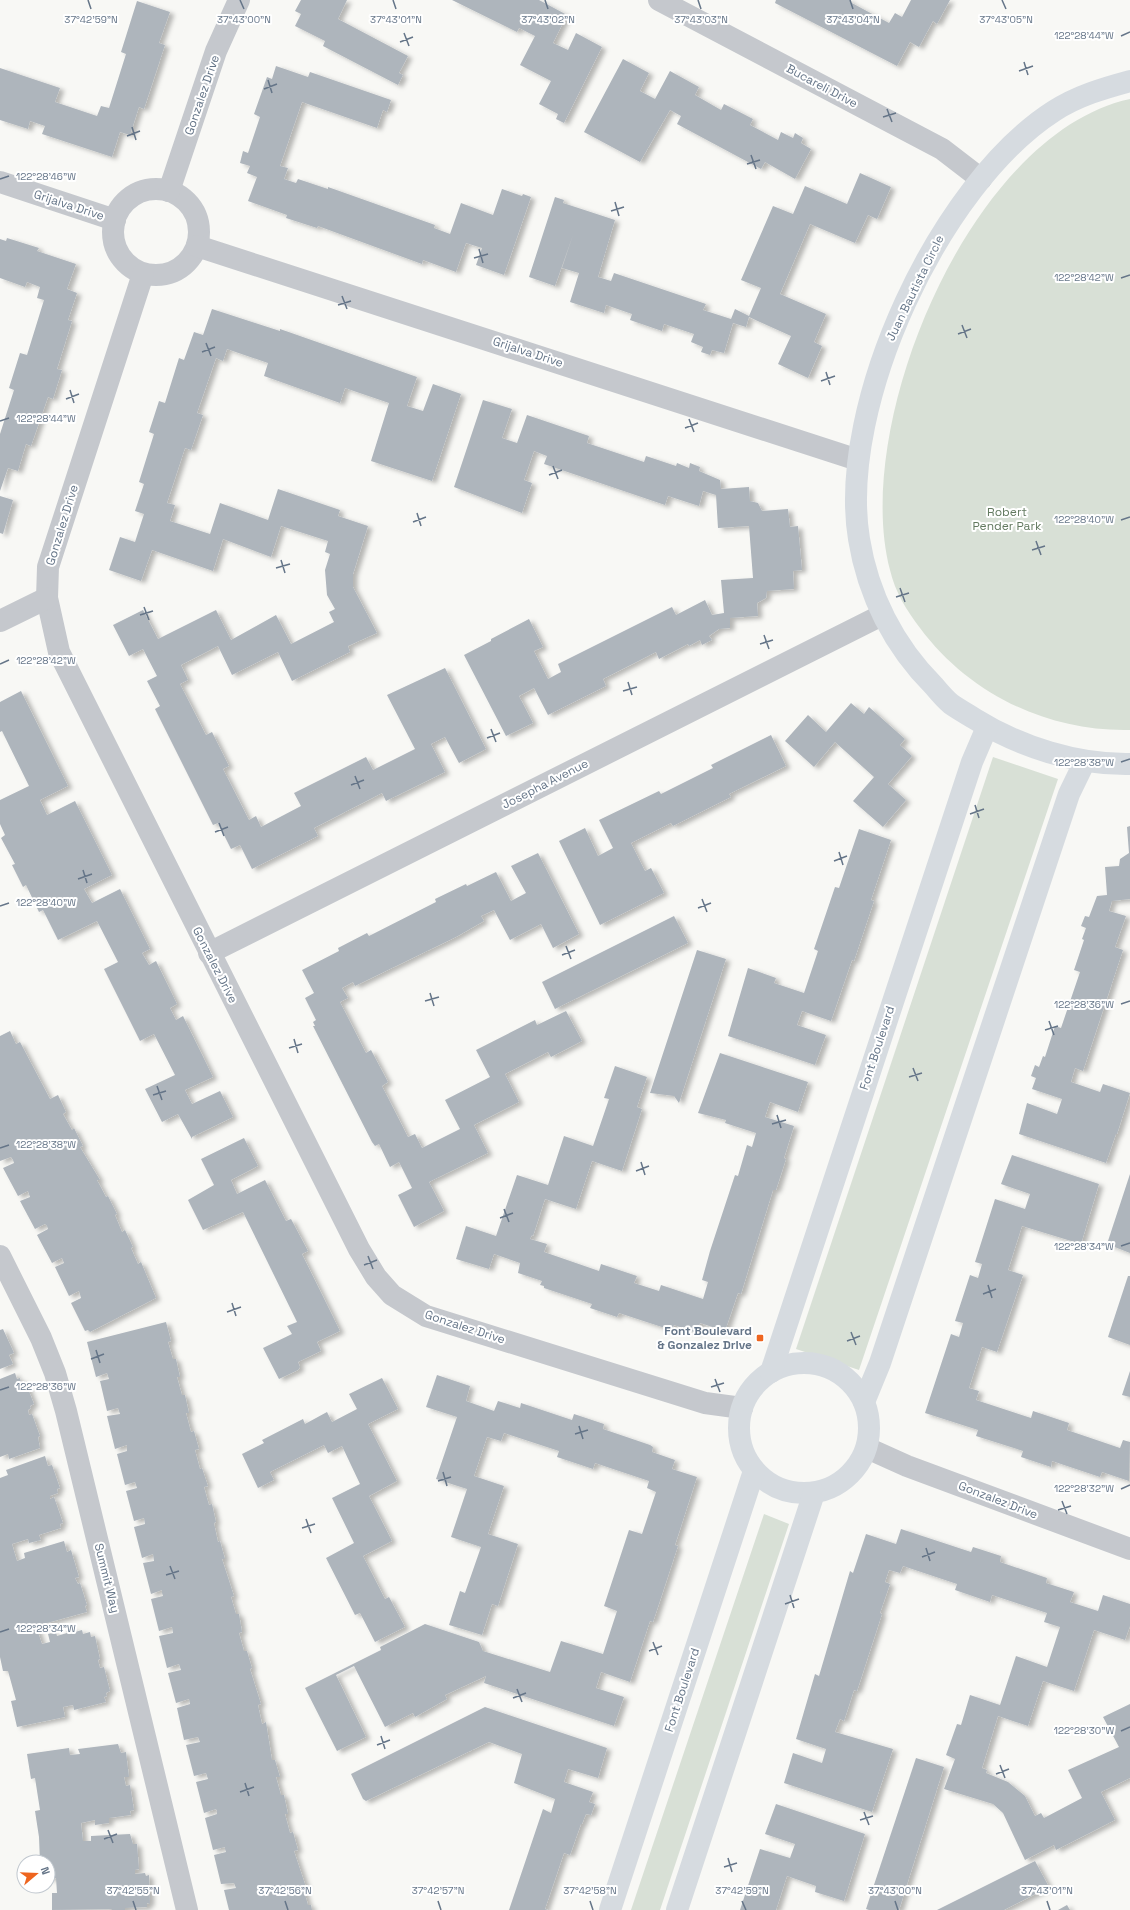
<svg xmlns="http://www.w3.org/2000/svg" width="1130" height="1910" viewBox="0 0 1130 1910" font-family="'Space Grotesk',sans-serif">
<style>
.green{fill:#d8e0d6}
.building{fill:#aeb5bc;filter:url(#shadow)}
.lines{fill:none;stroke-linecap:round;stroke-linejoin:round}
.street{stroke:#c5c8cd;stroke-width:22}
.secondary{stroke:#d6dbe0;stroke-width:22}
.ticks{fill:none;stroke:#657588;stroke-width:1.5}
.poi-dot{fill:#ee651f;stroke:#fff;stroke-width:1.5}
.labels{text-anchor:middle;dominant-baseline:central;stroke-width:4;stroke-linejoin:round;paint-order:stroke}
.street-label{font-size:12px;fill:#657588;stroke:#fff}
.park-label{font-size:12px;fill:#637a60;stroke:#fff}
.poi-label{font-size:12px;font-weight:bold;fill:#657588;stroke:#fff;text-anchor:end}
.ticks-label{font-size:10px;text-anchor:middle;fill:#657588;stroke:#fff;stroke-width:4;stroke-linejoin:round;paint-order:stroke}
</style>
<defs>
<filter id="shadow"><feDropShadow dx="4.5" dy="2.5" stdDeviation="2" flood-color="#0004"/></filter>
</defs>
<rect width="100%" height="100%" fill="#f8f8f5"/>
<g class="green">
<path d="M1130,99v631c-82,2 -161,-36 -210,-102 -13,-17 -25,-36 -30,-58 -39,-147 81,-437 240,-471z"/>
<path d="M993,757l65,22 -199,591 -63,-21z"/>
<path d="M764,1514l25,10 -129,386h-29z"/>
</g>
<g class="building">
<path d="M301,0h46l-9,19 70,37 -9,17 4,2 -5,10 -75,-39 2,-5 -30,-15 6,-12 -6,-3z"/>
<path d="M452,0h87l28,15 -14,28 15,7 8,-17 26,14 -38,76 -8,-4 2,-5 -19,-10 12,-23 -31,-16 15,-29 -16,-8 -2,4z"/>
<path d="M776,0h75l-1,2 39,21 6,-10 7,4 9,-17h39l-13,24 -4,-3 -14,26 -9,-5 -13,24 -122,-63z"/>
<path d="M137,1l33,11 -11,31 6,2 -21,64 -5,-2 -9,28 -10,-3 -8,25 -70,-23 3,-8 -15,-5 -2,8 -28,-9v-52l60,20 -5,14 42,14 4,-10 8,2 17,-54 -5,-2z"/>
<path d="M623,59l26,14 -9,18 15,8 15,-28 29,16 -4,8 26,15 3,-6 29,15 -3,6 28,15 3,-8 12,6 2,-5 8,5 -2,5 10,6 -16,30 -30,-17 -4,7 -84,-45 4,-8 -11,-6 -30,52 -56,-30z"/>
<path d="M276,66l32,11 2,-5 81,28 -4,12 -4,-2 -6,18 -75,-26 -22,64 8,2 -4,11 12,4 2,-4 30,10v-2l107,38 -1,3 16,6 11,-31 32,12 9,-26 20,7 1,-2 8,3 -27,78 -28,-10 6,-17 -16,-5 -10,29 -33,-12 -1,4 -104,-38 -1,2 -31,-10 1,-3 -39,-14 9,-24 -10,-4 3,-7 -10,-3 3,-12 5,2 12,-36 -6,-3 13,-37 5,2z"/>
<path d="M860,173l31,14 -14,32 -9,-4 -13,28 -45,-19 -30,70 46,20 -12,28 8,4 -14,32 -30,-14 13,-28 -42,-19 -3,10 -13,-4 -9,30 -12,-3 -2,5 -9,-3 2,-5 -12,-5 3,-8 -30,-10 -2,7 -32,-11 2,-6 -26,-9 -2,8 -34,-11 9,-29 -17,-5 11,-33 -18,51 -26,-9 26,-80 9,3 -1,3 52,17 -17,57 13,4 3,-8 92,31 -3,6 28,9 4,-10 14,7 12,-28 -20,-8 32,-74 20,8 12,-28 42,18z"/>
<path d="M7,238l32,10 -2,3 39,13 -9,25 10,4 -9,27 4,1 -15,48 5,1 -9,29 -5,-2 -17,49 -5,-2 -8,27 -10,-3 -8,23v-57l14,-44 -5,-2 11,-35 7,2 17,-55 -7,-2 3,-11 -13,-5 -2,5 -25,-9v-39l6,2z"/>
<path d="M212,309l68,22v-2l137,48 -10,29 16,5 10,-27 28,10 -29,87 -61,-20 18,-58 -44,-15 -5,15 -76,-27 4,-13 -41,-14 -4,12 -7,-3 -19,55 6,2 -12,35 -6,-2 -18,55 8,2 -5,16 40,13 10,-31 48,17 10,-31 62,21 -2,6 30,10 -15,48v13l24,46 -29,13 2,6 -58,29 -14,-29 -46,23 -14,-29 -37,19 7,15 -8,4 26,51 6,-3 17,34 -6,3 26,51 7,-4 5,11 40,-21 -7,-13 72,-36 7,13 42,-21 -28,-54 58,-27 41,81 -27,14 -14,-26 -14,7 14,28 -59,29 -4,-8 -68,35 4,8 -66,33 -12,-24 -9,4 -13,-26 -5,2 -58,-116 5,-3 -13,-25 10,-5 -14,-27 -14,7 -16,-31 30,-15 15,29 58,-29 15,30 45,-25 15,29 43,-22 -5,-10 6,-3 -8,-14 -2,-25 5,-16 -5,-2 3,-11 -47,-15 -10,31 -48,-18 -10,32 -61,-21 -11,31 -32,-11 11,-33 15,5 9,-28 -9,-3 9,-27 -5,-2 15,-48 -5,-2 10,-31 6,2 14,-45 5,2 10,-28 9,3z"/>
<path d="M483,400l29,9 -10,29 15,5 10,-28 62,21 -2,7 57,19 2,-6 30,10 1,-3 12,5 1,-5 10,4 -1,4 21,9 1,9 28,-2 1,14 8,2 4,8 26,-2 2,18 8,-1 4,44 -9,1 1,18 -27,2 -1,7 -9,5 1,13 -28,2v10l-11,1 -10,7 3,4 -10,5 -2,-5 -11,6 -1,-2 -29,15 -3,-7 -53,27 3,7 -58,29 -14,-27 -15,8 14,27 -27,13 -42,-81 27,-14v-2l38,-20 14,28 -9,4 14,28 13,-7 -3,-8 114,-57 4,8 29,-15 7,15 12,-2 -3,-33 32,-2 -4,-52 -31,2 -2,-33 -13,-4 -4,15 -31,-10 -3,9 -121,-41 3,-8 -13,-5 -10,29 8,3 -10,30 -68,-26z"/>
<path d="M0,496l13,4 -10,34 -3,-1z"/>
<path d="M21,691l47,95 -28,14 7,15 28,-14 37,74 -28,14 8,14 28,-14 30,60 -8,4 7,12 7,-4 21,43 -7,4 6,12 7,-4 30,61 -28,13 7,14 28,-13 13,26 -41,20v2l-14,-25 -16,8 -17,-33 30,-14 -21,-41 -14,7 -36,-72 14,-7 -21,-41 -39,19 -15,-30 -4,2 -13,-27 -3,2 -11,-22 3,-1 -14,-26 4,-3 -5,-11v-24l29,-14 -27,-55 -2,1v-30z"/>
<path d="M851,703l13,11 5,-7 36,32 -5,6 12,11 -24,28 18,16 -23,27 -30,-26 21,-24 -39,-35 -21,25 -29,-26 23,-26 18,17z"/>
<path d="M771,735l15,31 -57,28 2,3 -58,29 -2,-3 -40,20 14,28 6,-3 13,25 -64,32 -41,-84 26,-13 13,28 15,-8 -14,-28 60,-29 2,3 52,-26 -2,-3z"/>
<path d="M1130,826v73l-18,2 -3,10 17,5 -11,31 8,3 -40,121 -8,-3 -4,14 29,10 3,-8 27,9 -13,41h-1l-10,29 -87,-29 8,-31 30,11 5,-15 -30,-10 4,-11 -5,-2 4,-11 4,2 4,-11 2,1 10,-31 6,2 19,-56 -6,-2 10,-30 -2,-1 4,-11 -5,-2 4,-10 4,1 8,-21 10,-1 -2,-28 14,-1 1,-7 9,-6 -2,-26z"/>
<path d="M859,829l32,11 -20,60 3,1 -20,60 -2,-1 -21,61 -29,-10 -5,14 29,10 -11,30 -87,-29 20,-68 28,10 -2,5 30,10 14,-42 -4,-2 21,-62 4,1z"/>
<path d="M538,853l41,81 -26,14 -12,-24 -31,16 -16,-30 -13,6 3,5 -28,16 -101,49 -2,-4 -11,6 6,10 -8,4 26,51 5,-3 17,32 -6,4 26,51 7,-3 7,14 38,-19 -15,-29 45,-23 -14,-27 59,-30 2,5 29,-14 16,30 -31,16 -3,-5 -43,22 14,28 -45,23 14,28 -59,29 15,29 -30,16 -16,-32 14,-7 -13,-26 -9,5 -11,-23 -4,2 -3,-4 -59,-116h2l-2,-4 3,-2 -11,-22 9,-5 -12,-23 37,-19 -1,-3 29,-15 2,3 67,-34 -1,-3 31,-15 1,2 29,-14 15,29 15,-8 -15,-27z"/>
<path d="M674,916l14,27 -133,66 -13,-27z"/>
<path d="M697,950l29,9 -47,144 -5,-7 -24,-3z"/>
<path d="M10,1031l6,13 4,-2 30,57 8,-4 8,17 -3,2 9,16 2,-2 9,18 -3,1 20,33h-3l9,17 2,-1 9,18 -2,1 7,17 3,-2 8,17 -2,1 7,16 3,-2 15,36 -66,34 -2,-2 -3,1 -14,-28 10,-5 -2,-7 -10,5 -14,-29 9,-4 -2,-5 -10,5 -15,-28 11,-6 -1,-3 -2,-2 -10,5 -15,-28 10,-4 -2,-6 -10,5 -15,-28 11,-5 -1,-3 -2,-3 -11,4v-125z"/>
<path d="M720,1053l88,29 -10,30 -28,-10 -5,15 29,9 -10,32 2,1 -10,31h-3l-32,104 -3,-1 -13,38 -25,-8 -3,10 -23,-8 -2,4h-4l-49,-16 -2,4 -27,-9 2,-4 -48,-16v-2l-4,-1 2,-4 -24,-8 2,-10 -26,-9 -5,15 -33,-10 10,-33 30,10 21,-61 31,10 16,-49 29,10 16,-47 -5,-1 11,-32 32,11 -10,30 5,2 -20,62 -30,-10 -16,48 -31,-10 -12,37 -1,-1 -2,4 17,5 -3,8 55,19 2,-7 36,12 -3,7 25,8 2,-6 42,14 5,-17 -6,-2 8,-29 25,-76 3,1 9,-31 5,2 4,-14 -31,-10 1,-3 -28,-7z"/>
<path d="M244,1138l14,28 -27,14 6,14 28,-14 21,41 5,-2 17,32 -6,3 38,77 -23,11 4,9 -23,11 2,5 -2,3 -19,9 -16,-31 29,-14 -5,-8 10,-4 -54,-110 -40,18 -15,-30 26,-15 -13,-26z"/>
<path d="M1012,1155l87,29 -18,60 -59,-18 -14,44 15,5 -26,77 -15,-5 -13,41 10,3 -3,9 55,18 2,-7 36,12 -2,7 53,18 3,-8 7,2 -1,39 -27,-9 -2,5 -48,-16 -1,6 -30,-10 2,-6 -47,-15 2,-6 -53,-17 26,-79 8,3 4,-14 -8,-2 15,-46 8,3 4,-14 -7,-2 20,-63 30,10 5,-15 -29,-10z"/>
<path d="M1130,1174v79l-23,-9z"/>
<path d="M1128,1276h2v69l-22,-8z"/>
<path d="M166,1322l5,19 -3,1 5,17h3l4,18h-3l5,18h3l4,18h-3l5,19 3,-1 5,18 -4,1 5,19 2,-1 6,18 -4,1 5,18 3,-1 4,18 -2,1 4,19 2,-1 5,18h-3l12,37 -3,1 5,17h3l3,18 -3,1 5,18h3l5,17 -2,1 11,35 -3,1 4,19 4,-2 6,38h3l5,17h-4l5,18h3l4,19h-3l5,19 3,-1 5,18 -4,1 12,36h-3l5,18h3l1,5h-83l-5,-20 12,-2 -2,-5 -13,1 -7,-29 12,-3 -1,-3v-2l-12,3 -8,-32 12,-4v-3l-1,-2 -12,4 -8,-31 12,-3 -2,-6 -12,3 -8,-31 14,-3 -2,-5 -14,3 -7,-32 13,-4 -1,-5 -13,4 -8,-30 13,-3 -2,-6 -12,4 -8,-32 14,-3 -1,-6 -13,4 -8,-32 12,-3 -1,-3v-3l-11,4 -8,-31 11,-2 -1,-7 -11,4 -8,-31 11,-3 -1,-6 -10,3 -8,-30 11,-3 -2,-6 -10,3 -8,-31 10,-3v-6l-12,4 -8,-33 13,-2 -2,-6 -11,3 -7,-30 9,-2 -2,-6 -11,4 -9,-35z"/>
<path d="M3,1329l11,24 -5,2 4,9 -13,5v-39z"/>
<path d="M1130,1371v26l-8,-2z"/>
<path d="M15,1373l2,6 3,-1 1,5 4,-2 9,23 -4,2 1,2 -3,2 1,5 3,-1 8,22 -2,1 2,11 -31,11 -1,-5 -8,3v-78z"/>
<path d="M437,1375l33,11 -4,15 28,10 4,-10 22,7 1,-5 51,17 2,-6 30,10 -1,5 47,16 3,2 -1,5 23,8 -3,9 25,8 -22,68 3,1 -25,76 -3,-1 -20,61 -29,-10 -5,16 28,9 -10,29 -130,-43 2,-7 -41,19 2,4 -32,18 -2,-4 -28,14 -31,-61 -18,9 30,62 -29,14 -32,-63 76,-38 -1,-3 45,-23 54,18 4,9 67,21 11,-31 42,13 14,-43 -13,-5 25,-76 13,4 14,-42 -9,-4 2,-7 -54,-18 -2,6 -36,-12 2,-6 -55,-18 -3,8 -14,-4 -13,39 30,10 -16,48 30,10 -20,62 -6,-2 -10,31 -33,-10 11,-34 5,2 16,-46 -30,-10 16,-48 -31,-10 21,-62 -31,-10z"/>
<path d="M382,1378l16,31 -30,15 29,57 -28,15 23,45 -29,15 22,43 4,-2 16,30 -30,15 -15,-29 -5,2 -29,-57 28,-15 -22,-45 28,-14 -18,-38 -14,7 -4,-8 -54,27 4,8 -16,8 -16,-34 22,-11 -2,-3 41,-21 2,5 22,-12 5,10 25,-13 -8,-15z"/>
<path d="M45,1456l3,10 4,-1 8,23 -3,1 1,4 -8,3v3l4,-2 9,26 -3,1 1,4 -22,7 2,5 -12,3 -1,-4 -16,5 5,17 8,-3 -1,-5 40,-12 3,11 4,-2 8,27 -4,1 3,6 2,-1 7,22 -2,1 2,6 -51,14 6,18 8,-2 -2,-8 8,-2 1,4 10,-3 -1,-2 8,-3 1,4 7,-2 1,4 7,-2 1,5 4,-1 5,23 -2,1 2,8 4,-1 6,24 -4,2 1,3 -3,1 2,5 -32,8 -1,-5 -10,2 2,10 -48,10 -6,-26 5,-1 -8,-29h-5l-3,-14v-179l8,-3 -2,-5z"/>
<path d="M901,1529l70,23 2,-5 28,9 -1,6 47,16 -1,5 28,9 -4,10 28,9 5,-16 27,9v22l-5,14 -31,-10 -20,61 -31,-10 -15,45 -30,-10 -16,52 5,2 -1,3 22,9 17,14 10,20 6,-3 3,5 38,-20 -14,-28 51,-23 -16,-30 27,-13v74l-29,14 14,28 -59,30 -2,-5 -29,15 -22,-47 -10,-9 -49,-15 11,-30 -9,-4 11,-31 4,1 9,-30 30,10 16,-49 31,11 13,-40 -16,-5 3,-9 -55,-18 -2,7 -35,-12 2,-6 -54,-18 -3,7 -11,-3 -4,12 5,2 -10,29 2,1 -25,77 -3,-1 -10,31 -4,-2 -5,13 58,17 -21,63 -88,-29 9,-30 29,10 4,-14 -30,-10 19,-65 4,2 31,-105 3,2 13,-39 30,10z"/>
<path d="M485,1707l122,41 -9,30 -30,-9 -4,13 29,10 -4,10 6,2 -4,11 -5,-1 -4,10h-1l-11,31 -6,-2 -19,56 3,1h-39l34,-101 8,4 4,-14 -41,-16 8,-29 -33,-12 -123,59 -3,-2 -12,-25z"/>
<path d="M118,1744l3,9 5,-1 3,25h-5l2,9 4,-1 4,25 -4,1 1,4 -22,3v5l-14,2v-5l-14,3 2,18h8v-5l39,-2 3,10h4l2,25 -4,1v4l10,-1 1,3 3,-1 1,29 -3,-1v4l-22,1v2h-13v-1l-60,1v-17h5l-1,-15 -8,1v-17h-8l-1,-25 -4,-26 5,-1 -5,-32 -4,1 -4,-25 42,-6 1,7 10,-1 -2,-5z"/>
<path d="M916,1758l28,9 -45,143h-30l-3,-1z"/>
<path d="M776,1804l89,30 -21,67 -29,-9 1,-6 -29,-10 -11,34h-36l20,-61 30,9 5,-14 -30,-10z"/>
<path d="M1035,1861l14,26 -45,23h-67z"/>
<path d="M1067,1905l3,5h-12z"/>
</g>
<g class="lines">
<g class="street">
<path d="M659,0l283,149 39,30"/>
<path d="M0,182l115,38"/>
<circle cx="156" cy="232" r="43"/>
<path d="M169,191l47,-140 23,-51"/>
<path d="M197,246l661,214"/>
<path d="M143,274l-95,293 -1,31 12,54 300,597 17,28 16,18 34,21 279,87 37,5"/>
<path d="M0,621l47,-23"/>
<path d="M209,953l673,-338"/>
<path d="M0,1256l41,82 14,35 11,38 121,499"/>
<path d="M867,1448l40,18 223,83"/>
</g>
<g class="secondary">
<path d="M1130,81c-26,7 -53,15 -76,30 -114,73 -217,294 -195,428 9,56 35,107 75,147 5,6 11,13 17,18 7,5 16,10 24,15 45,28 102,46 155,45"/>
<circle cx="804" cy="1428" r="65"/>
<path d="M771,1372l201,-610 15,-35"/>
<path d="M864,1402l16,-39 189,-569 16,-33"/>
<path d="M610,1910l144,-439"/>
<path d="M677,1910l137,-417"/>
</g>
</g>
<path class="ticks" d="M88,0l3,9M240,0l4,9M393,0l3,9M545,0l3,9M698,0l3,9M850,0l3,9M1002,0l4,9M404,33l5,13M1121,36l9,-4M400,42l13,-5M1024,62l4,13M1019,71l14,-5M268,80l4,13M264,89l13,-5M887,109l5,13M883,117l13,-4M132,127l4,13M127,136l13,-5M751,155l5,14M747,164l13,-4M0,179l9,-3M615,202l4,14M611,211l13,-4M479,249l4,14M474,258l14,-4M1121,278l9,-3M342,296l5,13M338,305l13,-4M962,325l5,13M958,334l13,-5M206,343l5,13M202,352l13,-5M826,372l4,13M821,381l14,-5M70,390l4,13M66,399l13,-5M689,419l5,13M0,421l9,-3M685,428l13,-5M553,466l5,13M549,475l13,-5M417,513l4,13M1121,520l9,-3M413,522l13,-5M1036,541l5,14M1032,550l13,-4M281,560l4,13M276,568l14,-4M900,588l5,14M896,597l13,-4M144,607l5,13M140,615l13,-4M764,635l5,14M760,644l13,-4M0,664l9,-4M628,682l4,13M623,691l14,-4M491,729l5,13M487,738l13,-5M1121,762l9,-3M355,776l5,13M351,785l13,-5M975,805l4,13M970,814l14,-5M219,823l5,13M215,832l13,-5M839,852l4,13M834,861l13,-5M83,870l4,13M78,879l14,-5M702,899l5,13M0,906l9,-3M698,908l13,-5M566,946l5,13M562,955l13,-5M430,993l4,13M425,1001l14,-4M1121,1004l9,-3M1049,1021l5,14M1045,1030l13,-4M294,1039l4,14M289,1048l13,-4M913,1068l5,13M909,1077l13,-4M157,1086l5,14M153,1095l13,-4M777,1115l4,13M772,1124l14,-4M0,1148l9,-3M641,1162l4,13M636,1171l13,-5M504,1209l5,13M500,1218l13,-5M1121,1246l9,-3M368,1256l5,13M364,1265l13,-5M988,1285l4,13M983,1294l13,-5M232,1303l4,13M227,1312l14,-5M851,1332l5,13M847,1341l13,-5M96,1350l4,13M91,1359l13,-5M715,1379l5,13M711,1387l13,-4M0,1390l9,-3M579,1426l4,13M575,1434l13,-4M443,1472l4,14M438,1481l13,-4M1121,1489l9,-4M1062,1501l5,13M1058,1510l13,-4M306,1519l5,14M302,1528l13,-4M926,1548l4,13M922,1557l13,-5M170,1566l5,13M166,1575l13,-4M790,1595l4,13M785,1604l14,-5M0,1632l9,-3M653,1642l5,13M649,1651l13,-5M517,1689l5,13M513,1698l13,-5M1121,1731l9,-4M381,1736l4,13M377,1745l13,-5M1000,1765l5,13M996,1774l13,-5M245,1783l4,13M240,1792l14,-5M864,1812l5,13M860,1820l13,-4M108,1830l5,13M104,1839l13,-5M728,1858l4,14M724,1867l13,-4M133,1901l3,9M285,1901l3,9M438,1901l3,9M590,1901l3,9M742,1901l4,9M895,1901l3,9M1047,1901l3,9"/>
<rect class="poi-dot" x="756" y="1334" width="8" height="8" rx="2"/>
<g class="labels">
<g class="street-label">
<text transform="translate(822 86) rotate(28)">Bucareli Drive</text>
<text transform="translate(202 95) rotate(-71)">Gonzalez Drive</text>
<text transform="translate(69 205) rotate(18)">Grijalva Drive</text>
<text transform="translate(915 288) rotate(-64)">Juan Bautista Circle</text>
<text transform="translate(528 352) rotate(18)">Grijalva Drive</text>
<text transform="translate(62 525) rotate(-73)">Gonzalez Drive</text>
<text transform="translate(545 784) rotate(-27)">Josepha Avenue</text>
<text transform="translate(215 965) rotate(63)">Gonzalez Drive</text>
<text transform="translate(877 1048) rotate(-72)">Font Boulevard</text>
<text transform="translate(465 1327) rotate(18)">Gonzalez Drive</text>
<text transform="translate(998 1500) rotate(21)">Gonzalez Drive</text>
<text transform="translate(107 1578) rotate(76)">Summit Way</text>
<text transform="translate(682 1690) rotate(-72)">Font Boulevard</text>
</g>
<g class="park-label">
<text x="1007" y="512">Robert<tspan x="1007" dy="14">Pender Park</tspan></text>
</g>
<g class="poi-label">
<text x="752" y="1331">Font Boulevard<tspan x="752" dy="14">&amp; Gonzalez Drive</tspan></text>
</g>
</g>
<g class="ticks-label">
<text x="548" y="23">37°43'02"N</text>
<text x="701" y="23">37°43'03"N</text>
<text x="853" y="23">37°43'04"N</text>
<text x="91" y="23">37°42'59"N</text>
<text x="244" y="23">37°43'00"N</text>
<text x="396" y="23">37°43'01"N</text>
<text x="1006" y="23">37°43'05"N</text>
<text x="1084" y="39">122°28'44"W</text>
<text x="46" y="180">122°28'46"W</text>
<text x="1084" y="281">122°28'42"W</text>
<text x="46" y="422">122°28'44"W</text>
<text x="1084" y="523">122°28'40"W</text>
<text x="46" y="664">122°28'42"W</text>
<text x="1084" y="766">122°28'38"W</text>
<text x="46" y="906">122°28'40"W</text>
<text x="1084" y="1008">122°28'36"W</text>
<text x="46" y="1148">122°28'38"W</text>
<text x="1084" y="1250">122°28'34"W</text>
<text x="46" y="1390">122°28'36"W</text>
<text x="1084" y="1492">122°28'32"W</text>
<text x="46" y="1632">122°28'34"W</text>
<text x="1084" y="1734">122°28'30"W</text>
<text x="133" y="1894">37°42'55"N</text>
<text x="285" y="1894">37°42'56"N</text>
<text x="438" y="1894">37°42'57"N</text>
<text x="590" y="1894">37°42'58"N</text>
<text x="742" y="1894">37°42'59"N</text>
<text x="895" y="1894">37°43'00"N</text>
<text x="1047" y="1894">37°43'01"N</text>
</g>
<g transform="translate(36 1874) rotate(71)"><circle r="19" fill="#ffffff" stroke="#c1c8cf"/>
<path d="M0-3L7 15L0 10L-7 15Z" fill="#ee651f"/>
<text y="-6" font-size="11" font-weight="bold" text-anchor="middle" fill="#657588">N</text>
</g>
</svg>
